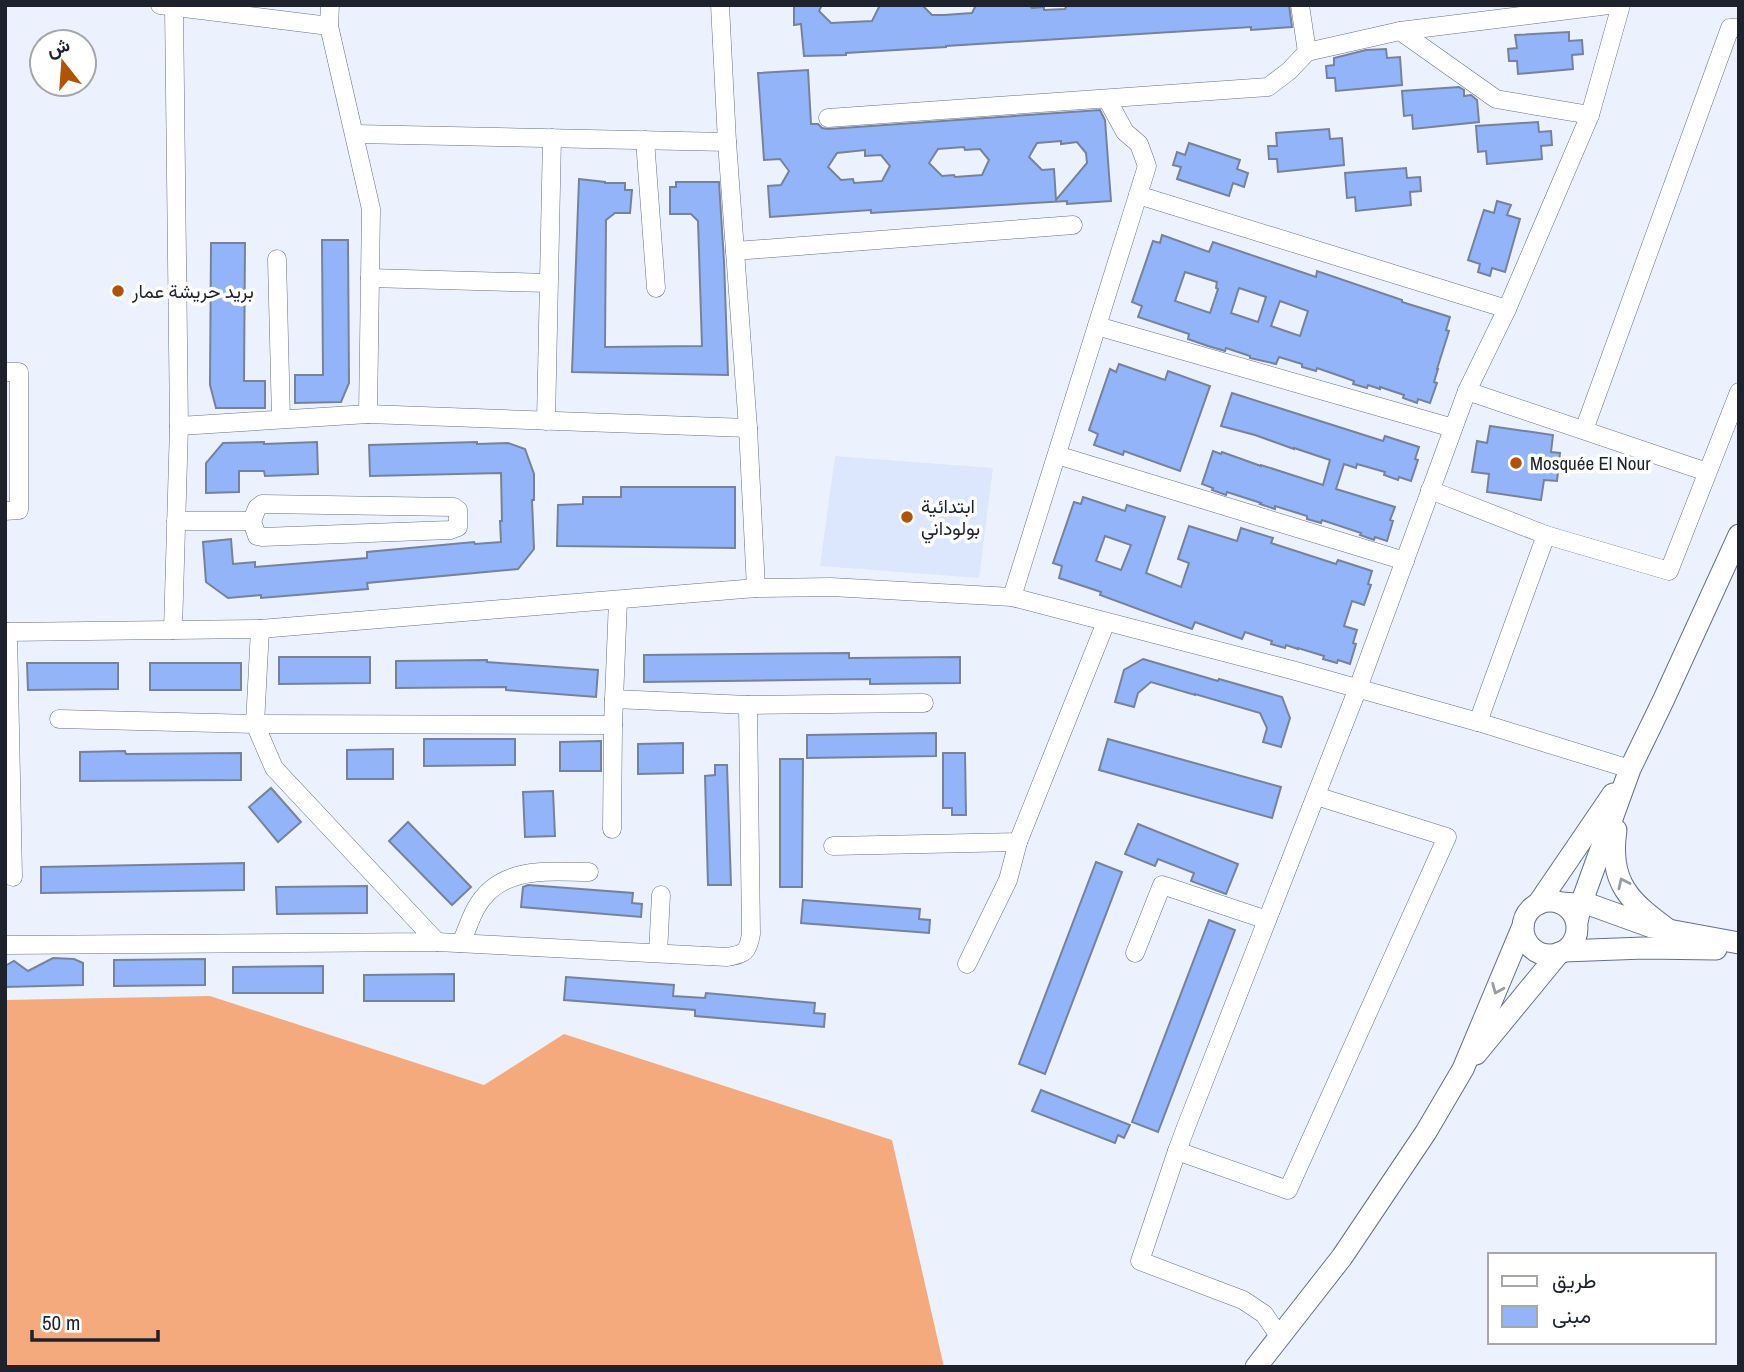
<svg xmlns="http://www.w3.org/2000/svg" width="1744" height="1372" viewBox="0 0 1744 1372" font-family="'Archivo Narrow',Vazirmatn,sans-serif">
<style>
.built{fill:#dce7fd}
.forest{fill:#f5aa7e}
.building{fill:#93b4f9;stroke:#76829c;stroke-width:2;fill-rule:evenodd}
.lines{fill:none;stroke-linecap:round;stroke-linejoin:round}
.minor-casing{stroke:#647089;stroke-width:19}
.major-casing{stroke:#647089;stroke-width:23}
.minor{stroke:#fff;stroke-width:18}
.major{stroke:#fff;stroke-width:21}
.oneway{stroke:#999ca0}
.poi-dot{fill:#b15300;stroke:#fff;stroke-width:2.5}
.labels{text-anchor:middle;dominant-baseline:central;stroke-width:7;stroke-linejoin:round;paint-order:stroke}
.poi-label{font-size:19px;fill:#1d222c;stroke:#fff;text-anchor:start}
</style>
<rect width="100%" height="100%" fill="#ecf2fd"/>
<path class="built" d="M835,456l158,12 -14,110 -159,-12z"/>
<path class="forest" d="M210,996l274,89 80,-51 328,106 52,227h-939v-367z"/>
<g class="building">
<path d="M794,5h28l-3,6 12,12 41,-2 8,-16h42l10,10h12l28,-2 4,-8h53l3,3 12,-1v3l21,-1 2,-4h222l3,22 -41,3v-3l-305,19v1l-100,6v2l-42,1 -3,-32 -7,1z"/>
<path d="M1569,32v9l13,-1 1,14 -11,1 1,14 -55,5 -1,-13h-8l-1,-12 9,-1 -2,-13z"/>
<path d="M1386,49l1,9 13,-1 2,28 -66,6 -1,-13h-8l-1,-12 8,-1v-7l32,-8z"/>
<path d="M808,70l3,54h7l4,4 6,1 272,-19 5,10 6,81 -44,3v-3l-196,12v-3l-101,7 -2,-31 13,-1 8,-14 -9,-12 -16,1 -6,-87zM1061,141v3l16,-2 9,11 1,10 -31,37 -2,-31 -12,1 -13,-13 8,-14zM964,147l1,3 15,-1 9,11 -7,15 -27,2 -1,-2 -12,1 -13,-13 9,-14zM865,150v6l16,-1 9,11 -8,15 -28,2 -1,-4 -12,1 -13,-13 9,-14z"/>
<path d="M1459,87l5,3v6l7,-1 6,5 2,22 -66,7 -1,-14 -8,1 -2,-25z"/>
<path d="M1538,122l1,10 12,-1 1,14 -11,1 1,13 -55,5 -1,-13 -8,1 -2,-26z"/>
<path d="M1329,129l1,10 12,-1 2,27 -66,7 -1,-13h-8l-1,-13h9l-1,-13z"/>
<path d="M1189,143l51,17 -3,9 11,4 -4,14 -11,-4 -4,13 -52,-17 4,-12 -8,-2 4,-13 8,3z"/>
<path d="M1406,168l1,10 13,-1 1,14 -11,1 1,13 -55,6 -1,-14 -8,1 -2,-25z"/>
<path d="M579,179l26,3v1h20v7h7l-2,23h-15l-9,7 -1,127 97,-1 -4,-125 -7,-7h-21v-27h6v-5h43l5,79 4,114 -156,-3z"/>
<path d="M1497,201l14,4 -4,10 13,4 -15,53 -13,-4 -2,8 -12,-4 2,-8 -12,-4 16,-50 10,3z"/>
<path d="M1162,235l47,17 4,-10 103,35 1,-6 85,29v2l48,15 -4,13 3,1 -12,38h1l-4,13 3,1 -7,20 -12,-4 -1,4 -14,-5 1,-3 -24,-8v2l-12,-4 -1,3 -14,-4 1,-3 -11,-4 -26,-9 -1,3 -14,-4v-3l-23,-7 -3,7 -26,-6v-2l-24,-8 -1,3 -17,-5 -20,-7 1,-5 -51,-17 4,-11 -10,-4 21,-61 7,2zM1185,272l32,10 -1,6 2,1 -8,24 -35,-12zM1239,288l27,9 -8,25 -27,-9zM1280,301l28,10 -8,25 -29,-10z"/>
<path d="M322,240h26l1,143 -8,19 -46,1v-28h28z"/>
<path d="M211,243h34l-1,138h21v27h-49l-6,-23z"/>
<path d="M1119,364l46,16 3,-9 42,15 -30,85 -56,-20 -1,4 -29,-10 4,-11 -9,-4 21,-61 6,3z"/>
<path d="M1232,393l151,48 2,-5 34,11 -4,12 3,1 -7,21 -12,-4 -1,3 -14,-5 1,-3 -28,-8 -1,4 -12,-4 -8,25 59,18 -5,13 3,1 -6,20 -12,-4 -1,3 -14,-5 1,-2 -39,-13 -1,3 -14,-4v-3l-32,-10v3l-15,-5 1,-1 -34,-11 -1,3 -14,-5 1,-2 -11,-4 11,-33 8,3 1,-2 39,14v-1l62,20 7,-25 -36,-12v1l-39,-14 -34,-9z"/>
<path d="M1490,426l63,9 -2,17 9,1 -3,28 -13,-1 -3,20 -54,-8 2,-18 -17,-2 5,-31 10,2z"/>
<path d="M264,442v2l53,-2 1,32 -53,2 -1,-5h-25v21l-33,1v-30l17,-20z"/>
<path d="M477,442v2l31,-1 17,6 9,25v26h-2l2,49 -16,20 -151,14 1,6 -107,9v-3l-33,3 -22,-16 -3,-40 28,-3 2,25 22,-2v5l112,-9v-6l107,-10 1,2 26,-2 -1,-21h2l-1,-48 -131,3 -1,-31z"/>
<path d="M621,487h114v61l-178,-2 1,-41 25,-1v-7h38z"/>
<path d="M1083,497l42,14 2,-6 38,12 -19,56 35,14 8,-24 -11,-4 11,-33 48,15 4,-13 32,10 -2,5 65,21 2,-4 34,11 -4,13 3,1 -7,20 -12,-4 -8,25 13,4 -4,13 3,1 -6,20 -12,-4 -1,3 -14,-4 1,-3 -26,-8v1l-12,-4 -1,3 -14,-4 1,-3 -27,-9 -3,7 -47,-17 -3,7 -92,-34 1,-3 -42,-14 3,-12 -9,-3 21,-61 7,2zM1105,536l26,9 -10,25 -25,-9z"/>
<path d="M849,653v5l111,-1v26l-90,1v-5l-226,3v-27z"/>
<path d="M279,657h91v26l-91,1z"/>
<path d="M1143,659l75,22 1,-2 63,18 8,21 -9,29 -18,-5 4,-14 -7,-15 -65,-19v1l-44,-13 -13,11 -4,14 -19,-5 9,-32z"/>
<path d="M487,660v2l111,8 -2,27 -90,-7v-3l-110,1v-27z"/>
<path d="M27,663h91v26l-90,1z"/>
<rect x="150" y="663" width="91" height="27"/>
<path d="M936,733v23l-129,2v-23z"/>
<path d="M424,739h91v26l-91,1z"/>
<path d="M1108,739l173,48 -9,31 -173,-48z"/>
<path d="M601,741v30h-41v-29z"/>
<path d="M683,743v30l-45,1v-30z"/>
<path d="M393,749v30h-46v-29z"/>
<path d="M125,751l1,3 115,-1v27l-161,1v-29z"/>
<path d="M943,753h22l1,62h-14v-7h-9z"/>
<path d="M780,759h23l-1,128h-22z"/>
<path d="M715,765h12l4,120h-23l-3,-109 10,-1z"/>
<path d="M271,788l30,34 -23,20 -29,-35z"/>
<path d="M553,791l2,45 -30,1 -2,-45z"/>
<path d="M408,822l63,65 -19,18 -63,-64z"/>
<path d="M1138,824l100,40 -12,30 -35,-13 3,-8 -36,-14 -3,7 -30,-12z"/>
<path d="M1096,862l26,10 -77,202 -26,-10z"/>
<path d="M244,863v27l-203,3v-26z"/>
<path d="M528,885l105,8 -1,10 10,1 -1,13 -120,-10 2,-20z"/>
<path d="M367,886v27l-90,1 -1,-27z"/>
<path d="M803,900l117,9 -1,10 11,1 -1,13 -128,-10z"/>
<path d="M1209,920l26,10 -77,202 -26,-10z"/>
<path d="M53,958l21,1 9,4v22l-78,2v-21l9,-5 14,10z"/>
<path d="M205,959v26l-91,1v-26z"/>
<path d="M323,966v27h-90v-26z"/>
<path d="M454,974v27h-90v-26z"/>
<path d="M566,977l108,8 -1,11 32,2 1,-5 109,10 -1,10 11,1 -1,13 -129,-11v-6l-131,-10z"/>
<path d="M1041,1090l89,35 -6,13 -6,-3 -3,8 -83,-32z"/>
</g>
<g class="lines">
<defs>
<g id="minor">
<path d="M160,5l169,21"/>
<path d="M1300,5l7,47 93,-21 209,-26"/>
<path d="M174,7l5,419"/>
<path d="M1400,31l96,68 94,16"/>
<path d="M1107,99l18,33 14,12 8,22 -9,29"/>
<path d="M828,118l440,-31 21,-16 18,-19"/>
<path d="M355,134l372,8 -7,-137"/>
<path d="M645,140l11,148"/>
<path d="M735,251l338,-26"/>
<path d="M277,259l4,160"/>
<path d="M370,278l178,5"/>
<path d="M1097,326l356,102"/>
<path d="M5,372h14v138l-14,1"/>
<path d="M1467,391l240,81"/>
<path d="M368,414l380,14 -21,-286"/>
<path d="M546,421l6,-283"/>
<path d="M748,428l8,160"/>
<path d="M1584,430l146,-402h9"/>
<path d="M1057,455l348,106"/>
<path d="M1430,490l116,45 123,36 70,-179"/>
<path d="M262,504l192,3 4,3v17l-8,3 -188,7 -5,-1 -5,-15 5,-13z"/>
<path d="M176,521h76"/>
<path d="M1012,597l126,-402 369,114"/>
<path d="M173,630l6,-204 189,-12 3,-205 -42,-183 1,-21"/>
<path d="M5,632l255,-3 496,-41 75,-1 181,10 280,73 186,52 152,47"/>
<path d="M8,632l5,245"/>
<path d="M614,699l134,6 176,-2"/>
<path d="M59,719l196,5 5,-95"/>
<path d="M1478,722l68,-187"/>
<path d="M1316,796l131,41 -159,353 -111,-39 9,-24 172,-439 109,-297 40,-82 83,-194 31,-110"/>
<path d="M612,829l1,-104"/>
<path d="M833,846l185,-4 88,-220"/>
<path d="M437,942l290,15c18,-3 21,-5 24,-23l-3,-229"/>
<path d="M461,943c5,-11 9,-24 15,-35 24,-43 72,-36 113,-36"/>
<path d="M5,945l432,-3 -163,-174 -19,-44 358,1 5,-125"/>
<path d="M658,953l3,-58"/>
<path d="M1135,953l27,-68 105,35"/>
<path d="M967,964l41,-84 10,-38"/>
<path d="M1177,1151l-37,110 103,39 21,14 16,23"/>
</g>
<g id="major">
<path d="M1616,830c-8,53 14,72 54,101"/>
<circle cx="1550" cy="928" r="27"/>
<path d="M1561,903l30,2 61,22 87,16"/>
<path d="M1538,904l75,-110"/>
<path d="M1577,922l4,-18 49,-135 33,-68 76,-166"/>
<path d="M1564,951l80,-3 72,1"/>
<path d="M1476,1054l83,-101"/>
<path d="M1256,1367l86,-110 84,-125 37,-63 60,-143"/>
</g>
</defs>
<use href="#minor" class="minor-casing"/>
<use href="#major" class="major-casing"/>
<use href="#minor" class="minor"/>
<use href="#major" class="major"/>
</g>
<defs><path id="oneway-chevron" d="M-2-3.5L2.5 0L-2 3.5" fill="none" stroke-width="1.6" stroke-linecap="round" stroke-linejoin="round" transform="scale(1.75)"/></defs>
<g class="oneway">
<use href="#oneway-chevron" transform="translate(1623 883) rotate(-115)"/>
<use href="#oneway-chevron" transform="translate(1497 989) rotate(113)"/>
</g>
<g class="poi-dot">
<circle cx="118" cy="291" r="7"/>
<circle cx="1516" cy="463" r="7"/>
<circle cx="907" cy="517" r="7"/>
</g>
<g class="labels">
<g class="poi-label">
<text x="132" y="291">بريد حريشة عمار</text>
<text x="1530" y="463">Mosquée El Nour</text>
<text x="921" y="506">ابتدائية<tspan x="921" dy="22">بولوداني</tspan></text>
</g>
</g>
<rect width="1744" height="1372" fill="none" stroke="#1d222c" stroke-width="14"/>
<rect x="1488" y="1253" width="228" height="91" fill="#ffffff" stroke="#a5a7ab" stroke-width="2"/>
<rect x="1502" y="1276" width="35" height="10" fill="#ffffff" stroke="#a5a7ab" stroke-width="2"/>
<text x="1552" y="1288" font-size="21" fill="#1d222c">طريق</text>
<rect x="1502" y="1306" width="35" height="21" fill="#93b4f9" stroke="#a5a7ab" stroke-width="2"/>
<text x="1552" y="1323" font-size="21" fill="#1d222c">مبنى</text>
<g transform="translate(63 63) rotate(343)"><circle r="33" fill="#ffffff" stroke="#a5a7ab" stroke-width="2"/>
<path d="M0-5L12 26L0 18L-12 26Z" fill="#b15300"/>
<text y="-10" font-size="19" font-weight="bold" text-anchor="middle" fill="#1d222c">ش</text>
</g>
<path d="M32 1330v10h126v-10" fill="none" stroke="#1d222c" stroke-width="3.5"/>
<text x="42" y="1330" font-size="21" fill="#1d222c" stroke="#ffffff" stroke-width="5" paint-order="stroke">50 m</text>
</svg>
